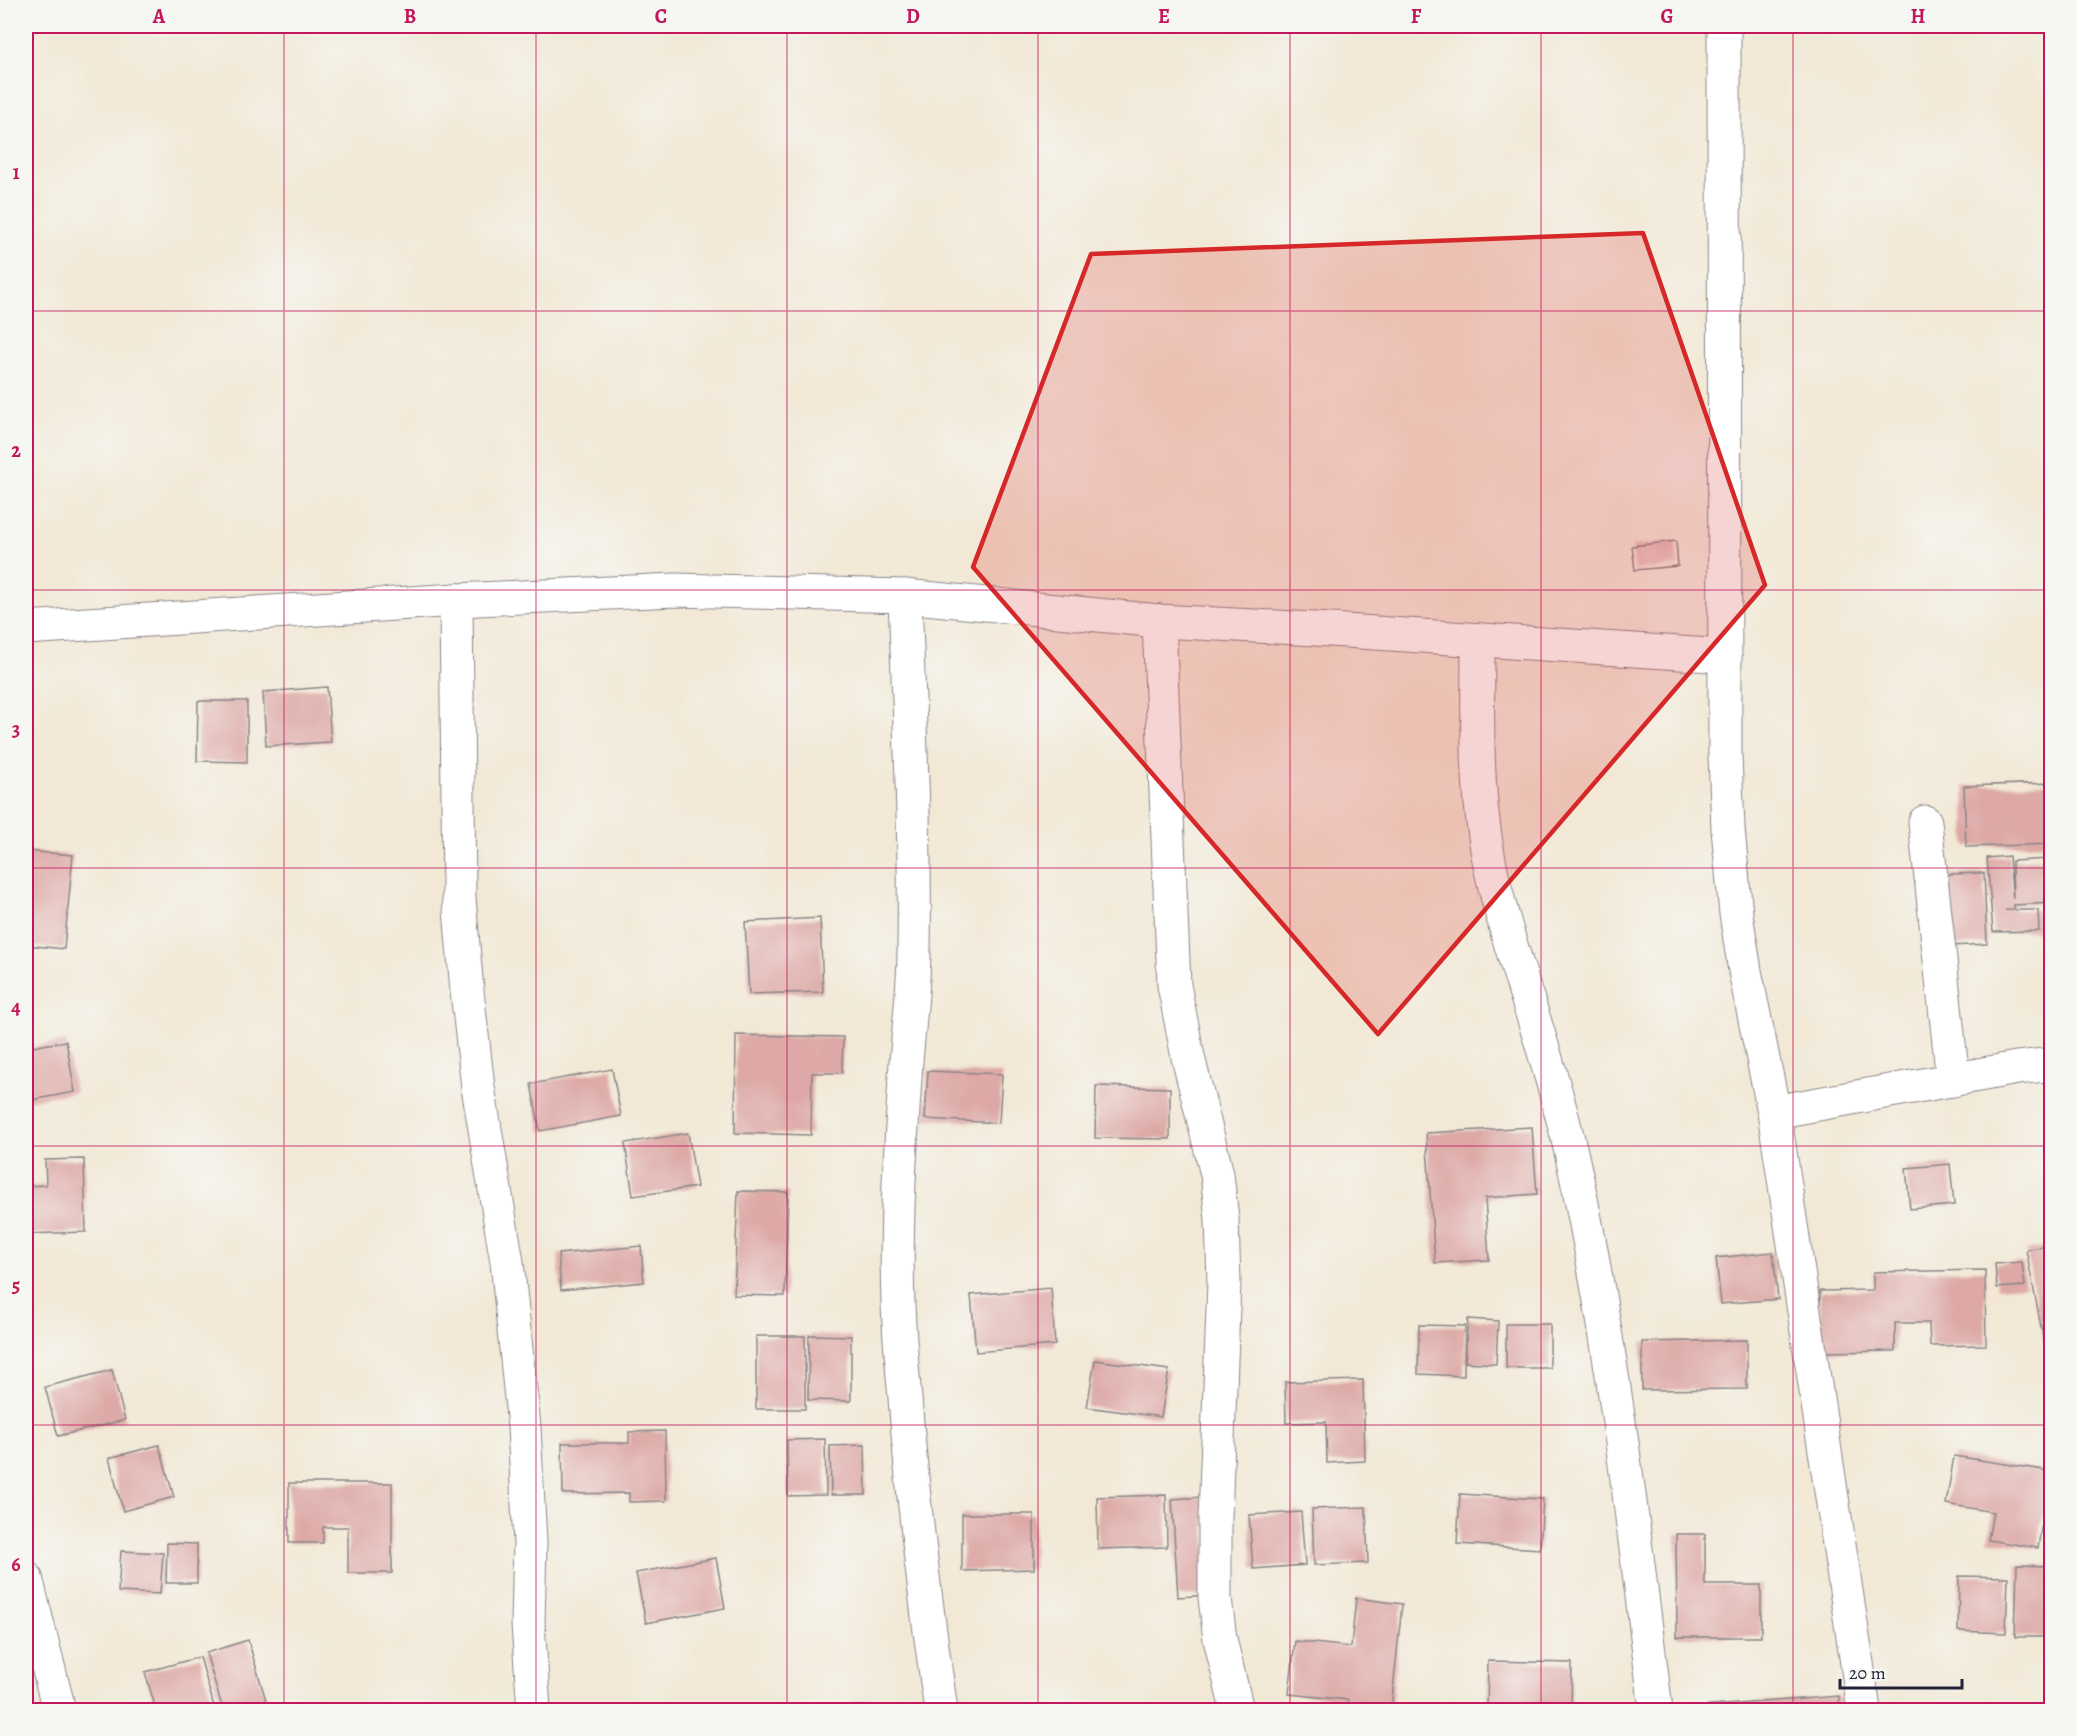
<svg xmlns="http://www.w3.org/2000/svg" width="2077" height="1736" viewBox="0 0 2077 1736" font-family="Alegreya,serif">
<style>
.building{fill:#dda8a5}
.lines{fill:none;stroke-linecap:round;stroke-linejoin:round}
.minor-casing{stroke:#8a8588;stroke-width:35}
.minor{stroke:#fff;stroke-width:33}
.marked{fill:#d62828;fill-opacity:0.2;stroke:#d62828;stroke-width:4.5;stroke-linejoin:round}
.grid{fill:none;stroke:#c2185b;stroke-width:1.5;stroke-opacity:0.55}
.neatline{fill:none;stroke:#c2185b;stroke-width:2}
.grid-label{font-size:20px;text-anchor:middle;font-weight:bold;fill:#c2185b}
</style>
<rect width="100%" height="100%" fill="#f6f6f2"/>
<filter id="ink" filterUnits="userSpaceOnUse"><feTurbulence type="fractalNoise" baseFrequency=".0167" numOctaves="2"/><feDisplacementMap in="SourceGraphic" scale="12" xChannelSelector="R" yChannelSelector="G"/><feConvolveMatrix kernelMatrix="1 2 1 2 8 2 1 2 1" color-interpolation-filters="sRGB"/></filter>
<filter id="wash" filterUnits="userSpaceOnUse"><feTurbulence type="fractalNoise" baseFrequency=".008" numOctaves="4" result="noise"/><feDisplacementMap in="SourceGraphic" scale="24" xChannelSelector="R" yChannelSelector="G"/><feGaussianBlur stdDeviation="1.35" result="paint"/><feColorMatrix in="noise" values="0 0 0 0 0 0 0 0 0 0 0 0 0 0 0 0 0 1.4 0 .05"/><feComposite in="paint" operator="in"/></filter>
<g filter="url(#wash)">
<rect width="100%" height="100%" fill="#f2e8d5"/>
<g id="blocks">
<g class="building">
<path d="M1676,541l2,25 -43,4 -3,-24z"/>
<path d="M327,687l4,55 -65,4 -3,-54z"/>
<path d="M198,701h49v61l-50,-1z"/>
<path d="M2052,783v61l-86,3 -2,-61z"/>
<path d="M26,851l47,4 -9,94 -38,-4z"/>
<path d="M2009,856l4,43 -1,-38 37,-2 3,44 -38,2v5h-9h33l1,21 -46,1 -6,-74z"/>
<path d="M1984,873l3,71 -36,2 -3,-72z"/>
<path d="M820,918l3,74 -74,2 -4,-72z"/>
<path d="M736,1035l107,2 -1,36h-30l-1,62 -76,-2z"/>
<path d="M66,1041l9,51 -49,9v-53z"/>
<path d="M612,1069l9,47 -81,15 -9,-47z"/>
<path d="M928,1071l74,3 -3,49 -74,-4z"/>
<path d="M1096,1086l74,2v51l-75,-1z"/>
<path d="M1532,1127l5,67 -52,4 4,62 -54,3 -9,-130z"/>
<path d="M688,1133l9,54 -64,9 -8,-53z"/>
<path d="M84,1159l2,73 -60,2v-48l20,-1 -1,-25z"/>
<path d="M1950,1164l4,41 -44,4 -4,-41z"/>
<path d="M738,1191l50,1 -3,104 -51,-1z"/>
<path d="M2052,1245v101l-7,1 -19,-97z"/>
<path d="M641,1246l3,36 -83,8 -3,-36z"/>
<path d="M1773,1252l5,47 -57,5 -5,-46z"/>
<path d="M2022,1262l3,24 -28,2 -2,-24z"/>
<path d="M1985,1270l1,75 -56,1 -1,-23h-34v28l-74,1 -1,-61 53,-1v-18z"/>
<path d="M1051,1288l4,57 -79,7 -5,-57z"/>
<path d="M1468,1319l30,2 -2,43 -31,-2z"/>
<rect x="1506" y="1324" width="44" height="44"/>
<path d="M1419,1325l46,1 -1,50 -46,-2z"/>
<path d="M809,1335l42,1v65l-43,-1z"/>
<rect x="756" y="1336" width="49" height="73"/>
<path d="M1747,1340v49l-105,1v-48z"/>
<path d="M1095,1360l74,10 -8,47 -74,-10z"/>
<path d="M112,1370l13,50 -67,16 -13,-49z"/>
<path d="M1363,1380l2,81 -38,2 -1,-41 -40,1 -1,-41z"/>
<path d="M665,1431l1,70 -37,1v-9l-66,1 -1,-51h67v-11z"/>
<path d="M825,1439l1,56 -38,1 -1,-56z"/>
<path d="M159,1445l15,52 -51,14 -14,-53z"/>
<path d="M865,1445l1,50h-35l-1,-49z"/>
<path d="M1954,1456l96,15 -12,77 -50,-8 5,-28 -47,-8z"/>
<path d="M289,1483h103v90h-44v-46h-25v16h-34z"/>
<path d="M1460,1494l83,5 -3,50 -83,-5z"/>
<path d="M1166,1495l1,52 -69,2 -1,-52z"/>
<path d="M1203,1497l7,98 -32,2 -6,-98z"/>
<path d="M1366,1507l2,56 -54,2 -2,-56z"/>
<path d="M1301,1512l4,53 -52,4 -4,-54z"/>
<path d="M962,1514h72v55l-72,2z"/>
<path d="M1676,1534h29v51h56v52h-84z"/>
<path d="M167,1543l30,1v39h-31z"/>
<path d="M121,1551l42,2 -3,41 -42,-2z"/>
<path d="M716,1558l9,50 -79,15 -10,-50z"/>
<path d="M2017,1565l35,1v71h-37z"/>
<path d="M1959,1576l49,1 -2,56 -48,-2z"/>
<path d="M1356,1598l46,6 -11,106h-44l1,-10 -59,-6 6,-53 56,6z"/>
<path d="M248,1640l21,70h-46l-17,-57z"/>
<path d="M200,1657l15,53h-59l-11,-38z"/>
<path d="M1488,1661l84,2 -1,47h-84z"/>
<path d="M1839,1696l1,14h-154v-2z"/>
<path d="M854,1706l42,1v3h-42z"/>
</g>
</g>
</g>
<g filter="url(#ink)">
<use href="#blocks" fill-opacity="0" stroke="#8a8588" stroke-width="1.5"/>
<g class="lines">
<defs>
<g id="minor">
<path d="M1724,26l1,730 3,73 8,85 9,57 29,141 90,598"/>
<path d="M905,596c4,117 11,236 9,354 0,37 -5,74 -8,112 -5,80 -11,161 -8,241 1,32 4,63 7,95 8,105 21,209 36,312"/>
<path d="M456,600l3,298 8,93 11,96 29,175 17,165 6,116 -2,81 6,86"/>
<path d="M1159,621l15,364 14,72 29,117 5,45 2,63 -9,236v80l5,41 17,71"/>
<path d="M26,628l430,-28 219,-10 230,6 254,25 156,8 410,27"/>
<path d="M1478,641c0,67 -3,135 8,202 8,50 24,99 39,148 19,59 37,118 50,179 38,178 59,360 81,540"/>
<path d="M1925,822l28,258"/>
<path d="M1774,1112l243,-44 35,-4"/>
<path d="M26,1578l33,132"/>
</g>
</defs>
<use href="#minor" class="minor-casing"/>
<use href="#minor" class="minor"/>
</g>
</g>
<path class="marked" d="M1643,233l122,352 -387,449 -405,-467 118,-313z"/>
<path class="grid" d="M284,26v1684M536,26v1684M787,26v1684M1038,26v1684M1290,26v1684M1541,26v1684M1793,26v1684M26,311h2026M26,590h2026M26,868h2026M26,1146h2026M26,1425h2026"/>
<rect width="2077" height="1736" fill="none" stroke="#f6f6f2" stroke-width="66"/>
<path d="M1840 1679v9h122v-9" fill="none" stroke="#22223b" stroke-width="3"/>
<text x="1849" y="1679" font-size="18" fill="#22223b" stroke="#f6f6f2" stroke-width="4.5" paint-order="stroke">20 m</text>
<rect x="33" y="33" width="2011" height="1670" class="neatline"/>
<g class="grid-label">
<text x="159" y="23">A</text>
<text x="410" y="23">B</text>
<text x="661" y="23">C</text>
<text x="913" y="23">D</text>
<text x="1164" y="23">E</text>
<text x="1416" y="23">F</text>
<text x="1667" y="23">G</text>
<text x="1918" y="23">H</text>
<text x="16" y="179">1</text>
<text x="16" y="457">2</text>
<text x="16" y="736">3</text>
<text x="16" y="1014">4</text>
<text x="16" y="1292">5</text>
<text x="16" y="1571">6</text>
</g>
</svg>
